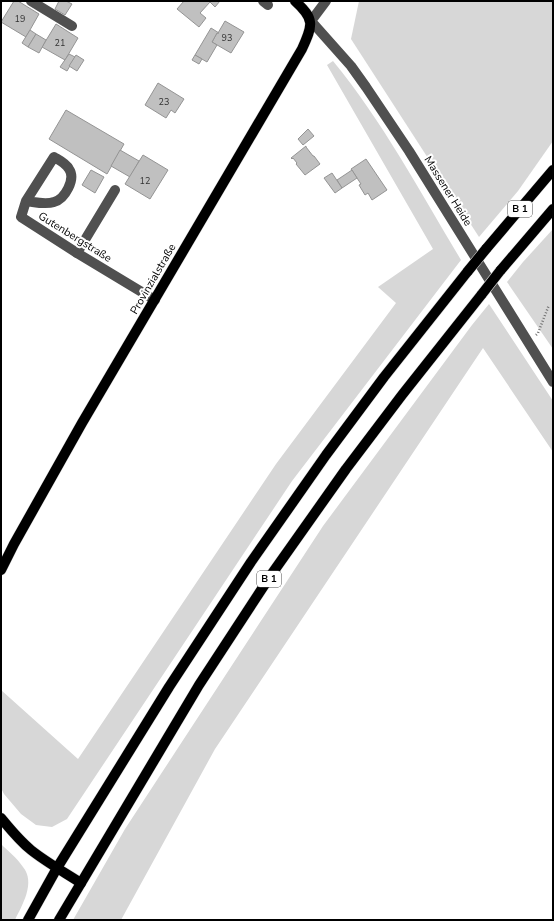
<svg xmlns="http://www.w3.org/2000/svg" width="554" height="921" viewBox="0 0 554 921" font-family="'Nunito Sans',sans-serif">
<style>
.green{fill:#d7d7d7}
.building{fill:#c0c0c0;stroke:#949494}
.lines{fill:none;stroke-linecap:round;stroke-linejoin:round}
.major-casing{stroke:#dbdbdb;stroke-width:11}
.path{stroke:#727272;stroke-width:2.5;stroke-dasharray:1 2;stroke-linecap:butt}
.minor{stroke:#505050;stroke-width:10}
.major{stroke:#000;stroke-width:10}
.major-bridge-casing{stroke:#dbdbdb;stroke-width:11;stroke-linecap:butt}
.major-bridge{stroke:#000;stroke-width:10}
.labels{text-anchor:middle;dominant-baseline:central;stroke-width:4;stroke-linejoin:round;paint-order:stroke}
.number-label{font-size:9px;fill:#303030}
.shield{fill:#fff;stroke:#4c4c4c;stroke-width:1}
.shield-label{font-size:10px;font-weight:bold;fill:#000}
.street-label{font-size:11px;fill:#000;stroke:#fff}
</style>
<rect width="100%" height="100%" fill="#fff"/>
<g class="green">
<path d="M359,1h194v140l-35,50 -39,46 -128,-198z"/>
<path d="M333,61c50,61 88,132 128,199l-169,221 -225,338 -15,8 -16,-2 -15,-11 -17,-20 -3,-6v-98l77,69 198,-295 120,-161 -18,-16 55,-38 -106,-184z"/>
<path d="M553,229v120l-46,-67 16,-20z"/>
<path d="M489,304l64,97v51l-70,-104 -268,401 -94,171h-48l52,-91 198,-303 149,-201z"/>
<path d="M1,844c7,7 16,14 22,23 13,16 -1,38 -8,53h-14z"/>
</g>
<g class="building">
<path d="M14,1h4l21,13 -13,23 -25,-15z"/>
<path d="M59,1h7l6,3 -7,11 -10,-6z"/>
<path d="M184,1h36l-5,6 -5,-5 -10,11 6,5 -7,9 -22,-18z"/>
<path d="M225,21l19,11 -13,21 -19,-11 5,-9h1z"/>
<path d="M56,24l22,14 -13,22 -23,-13z"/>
<path d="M211,28l8,5h-2l-5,9 5,3 -10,17 -12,-7z"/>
<path d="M30,30l6,4 -8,13 -6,-4z"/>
<path d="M36,34l10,6 -7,13 -11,-6z"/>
<path d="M69,54l6,3 -8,14 -7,-4z"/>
<path d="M76,55l8,5 -7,11 -8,-5z"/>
<path d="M195,55l7,4 -3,5 -7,-4z"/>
<path d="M158,83l26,16 -9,14 -4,-3 -5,8 -21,-13z"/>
<path d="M66,110l58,34 -17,30 -58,-35z"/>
<path d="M308,129l6,7 -11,9 -5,-6z"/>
<path d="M306,146v1l7,9h1l6,8 -15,11 -9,-11 1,-1 -4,-5 -1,1 -1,-1z"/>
<path d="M120,150l19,11 -9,16 -19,-11z"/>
<path d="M143,155l25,15 -18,29 -25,-15z"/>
<path d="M366,159l21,31 -15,10 -4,-7 -3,2 -6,-10 2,-1 -10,-15z"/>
<path d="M91,170l13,7 -9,16 -13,-8z"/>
<path d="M352,170l5,8 -15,10 -5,-8z"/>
<path d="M332,173l10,15 -7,5 -11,-15z"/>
</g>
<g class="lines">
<defs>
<g id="major">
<path d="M486,249l67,-79"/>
<path d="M500,271l53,-62"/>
<path d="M1,570l13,-26 68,-121 220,-374c11,-24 13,-30 -7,-48"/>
<path d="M1,818c9,11 19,23 30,32 15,12 33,22 50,33"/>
<path d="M28,920l29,-52 112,-181 82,-125 75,-107 58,-78 84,-106"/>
<path d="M59,920l140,-235 72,-110 75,-106 56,-74 80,-101"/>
</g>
</defs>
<use href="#major" class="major-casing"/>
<path class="path" d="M536,335l2,-2 11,-28"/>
<g class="minor">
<path d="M31,1l41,25"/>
<path d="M263,1l5,4"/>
<path d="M326,1l-15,20 40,45 15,21 43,64 144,231"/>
<path d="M26,201c9,1 19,4 28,1 11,-3 22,-23 15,-33 -3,-6 -10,-9 -15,-12l-28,44 -5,16 56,36 78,47"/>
<path d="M77,253l38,-63"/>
</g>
<use href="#major" class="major"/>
<defs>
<g id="major-bridge">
<path d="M468,271l18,-22"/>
<path d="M482,294l18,-23"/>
</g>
</defs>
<use href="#major-bridge" class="major-bridge-casing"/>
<use href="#major-bridge" class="major-bridge"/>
</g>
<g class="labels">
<g class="number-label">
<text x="20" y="19">19</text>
<text x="227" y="38">93</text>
<text x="60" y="43">21</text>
<text x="164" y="102">23</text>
<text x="145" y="181">12</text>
</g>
<g class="shield">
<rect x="508" y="201" width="24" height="16" rx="3"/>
<rect x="257" y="571" width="24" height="16" rx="3"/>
</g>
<g class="shield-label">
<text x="520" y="209">B 1</text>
<text x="269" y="579">B 1</text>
</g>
<g class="street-label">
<text transform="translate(448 191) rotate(58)">Massener Heide</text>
<text transform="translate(75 237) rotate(32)">Gutenbergstraße</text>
<text transform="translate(153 279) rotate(-60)">Provinzialstraße</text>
</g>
</g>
<rect width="554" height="921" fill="none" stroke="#000000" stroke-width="4"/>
</svg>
